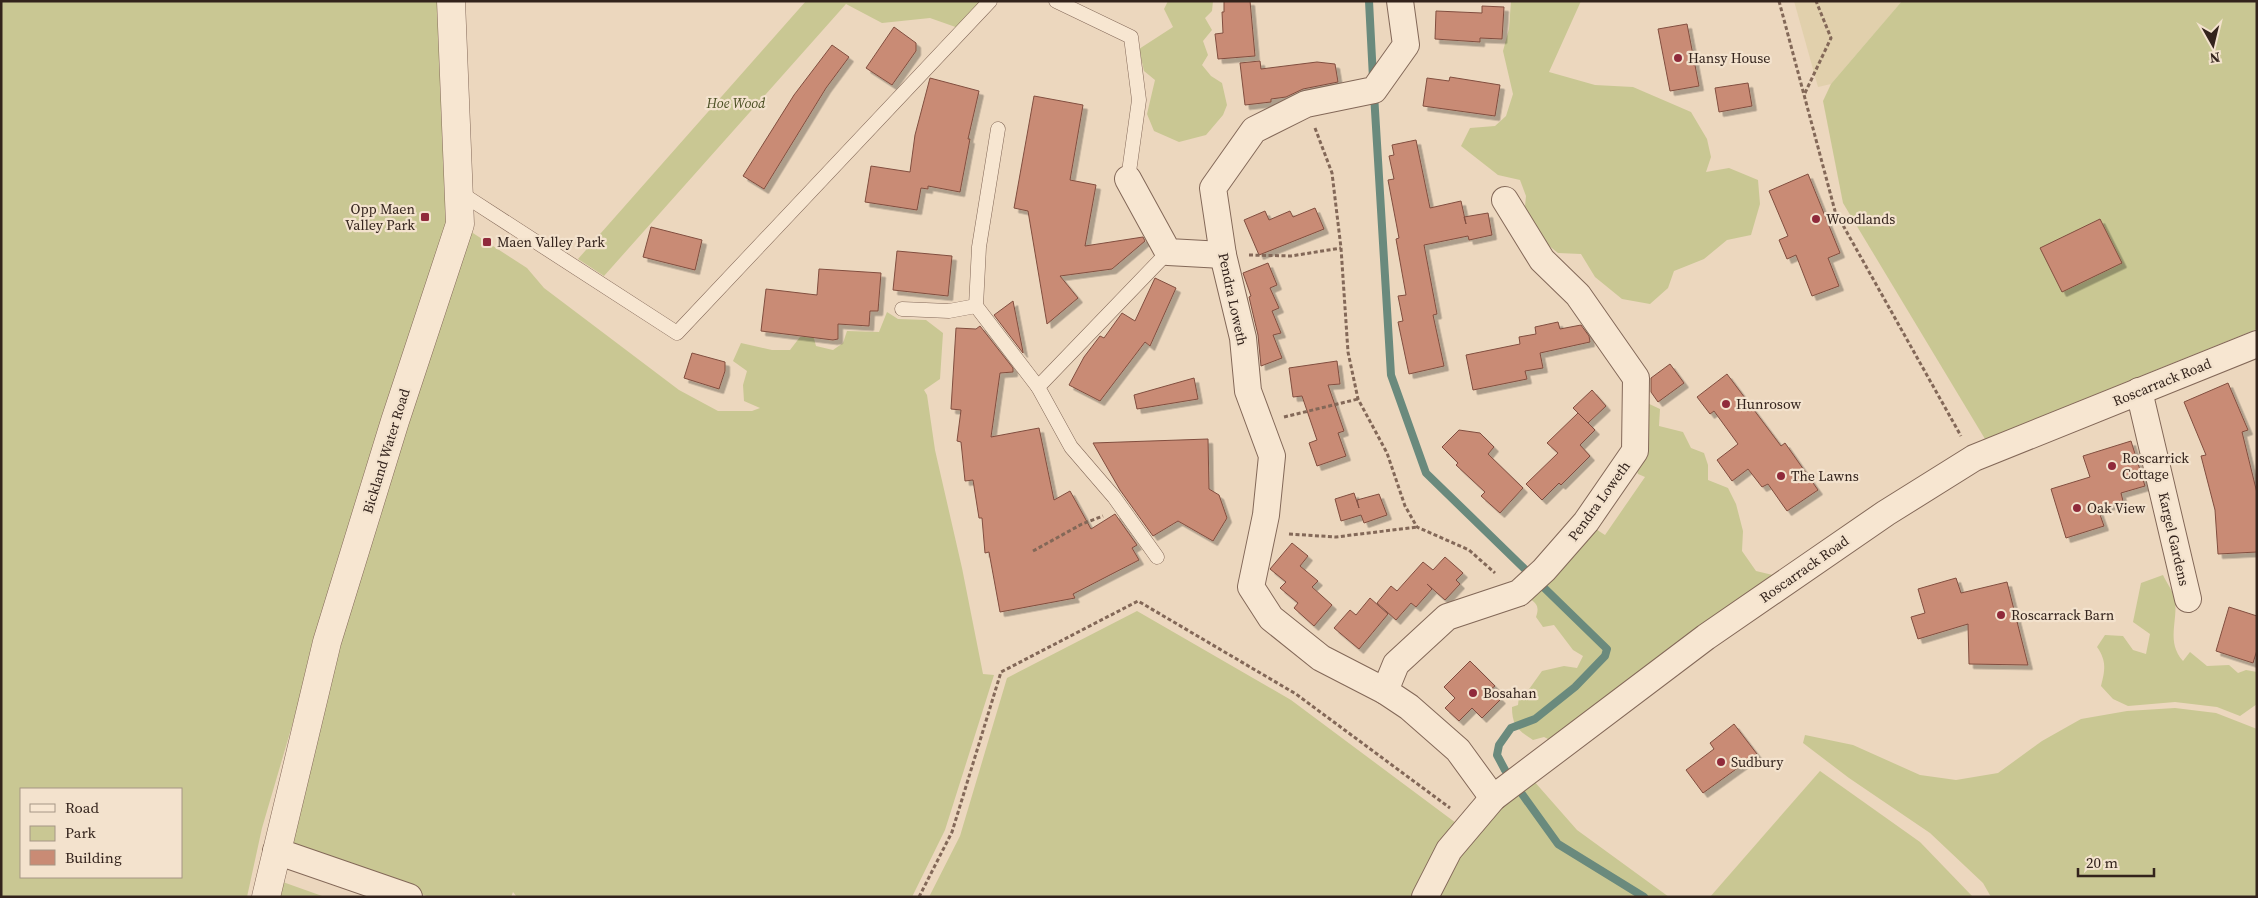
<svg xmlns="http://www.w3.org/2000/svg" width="2258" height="898" viewBox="0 0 2258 898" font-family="'Source Serif 4',serif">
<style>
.farmland{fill:#e1d0ac}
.green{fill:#c9c793;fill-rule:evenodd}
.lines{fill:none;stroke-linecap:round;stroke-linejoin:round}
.stream{stroke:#6a8a7d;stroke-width:8}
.building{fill:#c98b75;stroke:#814e3f;filter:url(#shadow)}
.service-casing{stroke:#836858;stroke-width:15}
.minor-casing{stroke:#836858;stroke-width:28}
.tertiary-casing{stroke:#836858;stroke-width:29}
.path{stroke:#836858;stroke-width:3;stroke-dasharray:4 2.5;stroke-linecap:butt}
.service{stroke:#f7e6d1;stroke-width:14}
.minor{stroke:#f7e6d1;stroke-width:26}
.tertiary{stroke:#f7e6d1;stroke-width:28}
.poi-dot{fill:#902a3b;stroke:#f3e2cd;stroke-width:2}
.labels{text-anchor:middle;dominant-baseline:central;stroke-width:4.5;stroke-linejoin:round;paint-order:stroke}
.poi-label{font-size:14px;fill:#33231c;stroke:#f3e2cd;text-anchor:start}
.park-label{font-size:14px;font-style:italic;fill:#4b4f23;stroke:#f3e2cd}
.street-label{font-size:14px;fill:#33231c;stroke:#f3e2cd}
</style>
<defs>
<filter id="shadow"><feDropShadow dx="4.5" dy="4.5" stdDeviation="0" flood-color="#0004"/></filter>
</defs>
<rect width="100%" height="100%" fill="#ecd7be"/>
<path class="farmland" d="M1794,1h108l-71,83 -13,3z"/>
<g class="green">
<path d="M1,1h450l9,223 -164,488 -34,116 -15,69h-246zM21,789h160v88h-160z"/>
<path d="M806,1h184l-26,29 -34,-12 -48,5 -36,-19 -242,272 -26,-17z"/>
<path d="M1168,1h45l-1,10 -7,7 7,12 -9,11 5,14 -6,10 9,11 11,7 5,22 -4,10 -17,20 -27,7 -25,-11 -7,-17 8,-34 -11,-9 -5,-22 34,-22 -9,-18z"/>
<path d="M1511,1h70l-32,71 46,13 38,2 58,25 16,27 4,18 -5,15 23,-4 29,12 2,24 -9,31 -24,5 -23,19 -30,12 -6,17 -18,16 -28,-5 -27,-22 -14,-23 -23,-1 -16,-13 -18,-23 2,-21 -6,-16 -22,-5 -37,-29 9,-18 25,-2 11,-10 7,-22 -10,-43 6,-22z"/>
<path d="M1902,1h355v328l-272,110 -142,-236 -20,-102 8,-17z"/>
<path d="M462,226l65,42 17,20 135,102 39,21h34l8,-3 -16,-7 -1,-16 4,-14 -14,-10 8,-18 31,7h18l10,-13 13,-2 3,11 17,4 10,-7 4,-12 32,1 8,-20 11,7 28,1 17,13 -3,46 -16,11 3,5 8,55 27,118 21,106 11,1 -49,155 -33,67h-395l-4,-5 -2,5h-81l-145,-49 48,-206z"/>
<path d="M1645,402l15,7 -1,17 24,6 8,16 13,5 4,12v15l20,8 8,16 7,27 -1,20 14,20 29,7 -235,162 -6,-3 -11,3c-15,-10 -21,-14 -21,-33l6,-2 1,-9 8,-4 15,-21 22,-5 13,2 6,-12 -10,-6 -19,-25 -11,2 -7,-10c3,-9 2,-13 -6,-18l58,-75 17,11 40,-58 -7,-3 -5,-14z"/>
<path d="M2163,575c3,7 11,17 12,25 3,21 -9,42 8,61l7,-9 17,14 22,-1 9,8 8,-3 11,2v32l-17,12 -23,-9 -42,-5 -47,4 -15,-7 -12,-13c4,-15 6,-25 -4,-39l8,-12 18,1 10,14 13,4 4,-20 -17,-12 8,-39z"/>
<path d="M1137,611l154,89 165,123 -43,74h-484l31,-61 47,-158z"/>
<path d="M2175,708l41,5 41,16v168h-266l-8,-14 -53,-50 -81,-55 -46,-35 2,-8 48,10 67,30 36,5 42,-7 44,-32 39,-22 46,-8z"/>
<path d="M1820,771l100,71 53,55h-263z"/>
<path d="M1533,780l44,50 92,67h-231l22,-41 38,-51z"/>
<path d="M280,881l45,16h-48z"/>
</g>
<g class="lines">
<g class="stream">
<path d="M1369,1l4,77"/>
<path d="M1374,94l17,281 35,98 181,176 -2,7 -30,31 -40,32 -24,9 -12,17 -2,10 8,15"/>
<path d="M1522,794l36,50 86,53"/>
</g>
</g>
<g class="building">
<path d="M1224,1h26l5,55 -37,3 -3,-25 8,-1 -1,-21h2z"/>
<path d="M1482,6l22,1 -2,32 -22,-1v4l-45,-3 1,-28 46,2z"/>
<path d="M1687,24l12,62 -29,5 -12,-62z"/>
<path d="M894,27l22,16v8l-24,34 -26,-17z"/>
<path d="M832,45l17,12 -23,31 -62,101 -21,-13 51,-81z"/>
<path d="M1260,61l1,8 56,-7 18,2 3,18 -35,7 -17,8 -15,2v3l-26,3 -5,-42z"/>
<path d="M1450,77l50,8 -5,31 -72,-10 4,-28 22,3z"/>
<path d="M930,78l49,13 -11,48h2l-10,53 -32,-6v3l-7,-1 -4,22 -52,-8 6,-36 39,6 5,-37z"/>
<path d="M1748,83l4,23 -33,6 -4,-24z"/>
<path d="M1034,96l49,9 -13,75 26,5 -11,61 58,-9 2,4 -33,28 -52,7 18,22 -31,26 -19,-113 -14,-3z"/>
<path d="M1416,140l14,68 31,-7 5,23 -2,-7 24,-4 4,22 -23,5 -1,-4 -44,9 13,69 -4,1 11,51 -35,8 -11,-52 5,-1 -5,-25 8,-1 -10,-56 3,-1 -11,-58 6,-1 -5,-23 5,-1 -2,-10z"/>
<path d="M1808,174l32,79 -12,5 11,28 -27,10 -16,-41 -9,4 -8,-19 9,-4 -19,-45z"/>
<path d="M1315,208l9,21 -65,26 -15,-35 21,-9 4,9 21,-9 3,6z"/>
<path d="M2100,219l22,44 -60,29 -22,-44z"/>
<path d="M651,227l51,13 -7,30 -52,-13z"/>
<path d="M897,251l55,5 -4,40 -55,-6z"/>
<path d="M1268,263l9,22 -7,3 9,20 -7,3 9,22 -8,2 9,23 -21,8 -3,-31 -9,-38 2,-1 -8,-23z"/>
<path d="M819,269l62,4 -3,38h-8l-1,15 -31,-2v15l-5,1 -72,-9 5,-42 51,6z"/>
<path d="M1155,278l21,10 -26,58 -5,-4 -45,59 -31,-16 15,-28 16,-21 4,2 18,-25 13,8z"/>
<path d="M1013,301l10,51v1l-29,-38z"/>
<path d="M1558,322l2,7 21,-4 8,11 1,6 -50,11 3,15 -18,3 2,8 -54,11 -7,-35 54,-11 -1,-7 17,-3 -1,-7z"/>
<path d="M980,326l33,42v4l-13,1 -9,64 48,-9 15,72 16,-9 21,38 24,-15 22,31 -5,3 7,12 -66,34 2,4 -75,14 -11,-60 -4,1 -3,-35h-3l-6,-38 -8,1 -4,-39 -4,-1 4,-31 -10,-1 5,-81 20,1z"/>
<path d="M692,353l33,9v9l-6,18 -35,-11z"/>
<path d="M1337,361l3,23 -12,1 16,46 -6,2 8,23 -29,10 -8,-23 8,-3 -15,-44 -9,1 -4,-29z"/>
<path d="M1670,364l14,19 -26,19 -7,-10v-14z"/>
<path d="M1727,374l54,72 4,-3 33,47 -31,21 -19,-27 -6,3 -14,-18 -16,12 -15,-21 21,-16 -24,-33 -4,3 -13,-17z"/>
<path d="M1194,378l4,21 -61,10 -3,-14z"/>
<path d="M2228,383l20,47 -6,2 15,61v59l-39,2 -3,-44 -14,-54 5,-1 -22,-53z"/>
<path d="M1592,390l14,16 -18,17 -15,-15z"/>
<path d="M1578,413l17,17 -15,15 10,11 -29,29 -2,-2 -17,17 -16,-16 32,-31 -11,-10z"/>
<path d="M1459,430l21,3 14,14 -6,7 35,34 -23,25 -19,-17 4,-4 -29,-27 2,-2 -16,-16z"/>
<path d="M1208,439l1,50 10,6 8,23 -14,23 -35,-20 -25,15 -33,-46 -27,-47z"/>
<path d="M2131,441l14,45 -24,7 2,8 -25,8 6,17 -38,12 -15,-49 39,-12 -7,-21z"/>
<path d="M1354,493l5,15 -2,-8 22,-6 8,21 -23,8 -3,-8 -20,6 -6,-22z"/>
<path d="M1292,543l16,13 -8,10 18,15 -6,6 20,18 -18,21 -20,-18 4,-5 -18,-15 6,-6 -16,-13z"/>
<path d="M1445,557l18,16 -7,7 4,4 -15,16 -18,-16 5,5 -16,18 -5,-4 -15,17 -19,-17 14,-17 6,5 26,-29 10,8z"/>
<path d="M1956,578l5,15 46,-11 21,83 -59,-1 -1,-40 -50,15 -7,-22 14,-4 -7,-24z"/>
<path d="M1370,598l18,16 -29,35 -25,-21 16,-18 6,5z"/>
<path d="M2229,607l28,9v34l-4,13 -37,-12z"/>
<path d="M1470,661l25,25 -4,3 10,10 -19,19 -10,-10 -13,13 -14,-13 10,-10 -11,-11z"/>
<path d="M1734,724l23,30 -54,39 -17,-23 28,-21 -4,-6z"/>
</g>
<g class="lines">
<defs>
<g id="service">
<path d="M1056,1l75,36 8,63 -11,79"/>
<path d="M998,129l-19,118 -3,59 62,81"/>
<path d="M459,192l218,141 313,-332"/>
<path d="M902,309l47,2 27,-5"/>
<path d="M1157,557l-43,-60 -43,-50 -33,-60 130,-135"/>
</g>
<g id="minor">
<path d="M1128,179l40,73 55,3"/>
<path d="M2139,391l49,208"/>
<path d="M1385,691l-64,-33 -50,-40 -20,-31 15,-72 6,-59 -24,-65 -5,-53 -20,-83 -10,-67 41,-58 52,-26 68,-14 32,-45 -6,-44"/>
<path d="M1493,798l-35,-48 -49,-43 -24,-16 11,-27 51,-47 72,-24 25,-23 42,-48 49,-71 1,-73 -58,-83 -36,-35 -37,-60"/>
<path d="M276,851l133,46"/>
<path d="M1425,897l24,-47 44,-52 213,-161 180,-124 88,-55 283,-114"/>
</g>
<path id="tertiary" d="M266,897l61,-255 68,-221 65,-197 -9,-223"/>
</defs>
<use href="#service" class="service-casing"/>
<use href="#minor" class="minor-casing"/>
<use href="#tertiary" class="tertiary-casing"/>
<g class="path">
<path d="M1779,1l56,210 126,225"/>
<path d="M1805,93l26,-55 -15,-37"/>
<path d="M1315,128l17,45 9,75 7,104 10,47 29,54 18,53 12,21 52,23 26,23"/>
<path d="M1249,255l42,1 50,-8"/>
<path d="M1284,417l74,-18"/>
<path d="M1289,534l47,3 81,-10"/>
<path d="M1033,551l49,-27 21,-8"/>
<path d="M919,897l33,-65 49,-160 137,-71 158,93 154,114"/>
</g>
<use href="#service" class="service"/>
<use href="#minor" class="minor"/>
<use href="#tertiary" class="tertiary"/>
</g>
<g class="poi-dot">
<circle cx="1678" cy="58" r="5"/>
<rect x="420" y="212" width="10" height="10" rx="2.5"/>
<circle cx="1816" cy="219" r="5"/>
<rect x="482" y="237" width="10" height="10" rx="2.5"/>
<circle cx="1726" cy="404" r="5"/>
<circle cx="2112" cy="466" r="5"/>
<circle cx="1781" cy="476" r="5"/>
<circle cx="2077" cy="508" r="5"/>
<circle cx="2001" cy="615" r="5"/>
<circle cx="1473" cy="693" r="5"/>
<circle cx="1721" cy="762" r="5"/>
</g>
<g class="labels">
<g class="poi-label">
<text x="1688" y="58">Hansy House</text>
<text x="415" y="209" text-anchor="end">Opp Maen<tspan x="415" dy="16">Valley Park</tspan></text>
<text x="1826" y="219">Woodlands</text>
<text x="497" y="242">Maen Valley Park</text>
<text x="1736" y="404">Hunrosow</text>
<text x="2122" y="458">Roscarrick<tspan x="2122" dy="16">Cottage</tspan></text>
<text x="1791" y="476">The Lawns</text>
<text x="2087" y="508">Oak View</text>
<text x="2011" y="615">Roscarrack Barn</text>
<text x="1483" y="693">Bosahan</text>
<text x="1731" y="762">Sudbury</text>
</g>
<g class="park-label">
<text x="736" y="103">Hoe Wood</text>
</g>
<g class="street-label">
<text transform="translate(1233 299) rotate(78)">Pendra Loweth</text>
<text transform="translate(2162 382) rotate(-22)">Roscarrack Road</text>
<text transform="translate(386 451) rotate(-73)">Bickland Water Road</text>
<text transform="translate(1599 501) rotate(-54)">Pendra Loweth</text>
<text transform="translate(2174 539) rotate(77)">Kargel Gardens</text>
<text transform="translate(1804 569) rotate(-35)">Roscarrack Road</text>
</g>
</g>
<rect width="2258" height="898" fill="none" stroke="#33231c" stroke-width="5"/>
<rect x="20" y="788" width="162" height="90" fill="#f3e2cd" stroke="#a69686"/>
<rect x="30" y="804" width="25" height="8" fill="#f7e6d1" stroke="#a69686"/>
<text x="65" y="813" font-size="15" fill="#33231c">Road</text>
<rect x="30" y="826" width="25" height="15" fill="#c9c793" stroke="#a69686"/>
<text x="65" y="838" font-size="15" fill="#33231c">Park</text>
<rect x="30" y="850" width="25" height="15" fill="#c98b75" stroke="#a69686"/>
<text x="65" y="863" font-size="15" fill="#33231c">Building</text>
<g transform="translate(2213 45) rotate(172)" stroke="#f3e2cd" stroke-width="4" paint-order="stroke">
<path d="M0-4L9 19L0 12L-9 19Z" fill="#33231c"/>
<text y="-8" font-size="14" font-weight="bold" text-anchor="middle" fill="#33231c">N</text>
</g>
<path d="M2078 868v8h76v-8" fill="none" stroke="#33231c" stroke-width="2.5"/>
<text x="2086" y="868" font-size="15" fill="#33231c" stroke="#f3e2cd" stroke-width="4" paint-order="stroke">20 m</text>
</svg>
